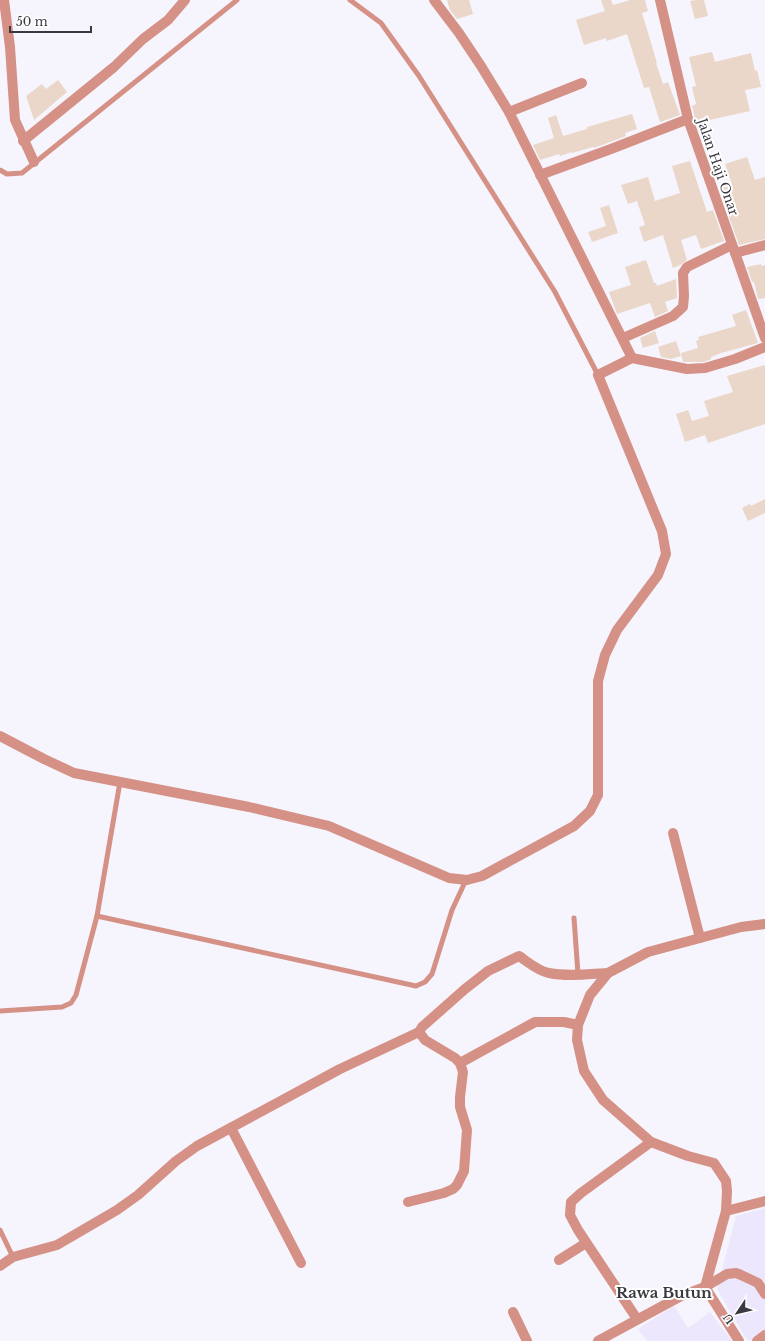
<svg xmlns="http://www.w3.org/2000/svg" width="765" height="1341" viewBox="0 0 765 1341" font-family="'Libre Baskerville',serif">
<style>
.built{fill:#ece7fd}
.building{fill:#ead7c9}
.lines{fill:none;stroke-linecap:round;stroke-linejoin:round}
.service{stroke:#d59186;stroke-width:5}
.minor{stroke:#d59186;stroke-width:10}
.tertiary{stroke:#d59186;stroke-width:10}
.labels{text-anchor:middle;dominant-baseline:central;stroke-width:4;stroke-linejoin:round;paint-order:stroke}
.street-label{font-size:13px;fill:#3a3840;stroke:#fff}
.quarter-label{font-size:15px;font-weight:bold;fill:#3a3840;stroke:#fff}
</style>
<rect width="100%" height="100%" fill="#f6f4fc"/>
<g class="built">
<path d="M765,1208v133h-15l-5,-4 -28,-48 19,-73z"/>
<path d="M674,1306l14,22 22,-16 22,29h-85l-9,-12z"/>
</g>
<g class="building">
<path d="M447,0h22l4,14 -16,5 -7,-9z"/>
<path d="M601,0h10l2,5 17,-5h15l3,11 -6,2 15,50h-1l7,21 5,-2 12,33 -20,7 -11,-35 -5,1 -17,-54 -20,7 -1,-3 -22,7 -8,-25 29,-9z"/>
<path d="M696,0h8l4,16 -13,3 -5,-18z"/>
<path d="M712,52l3,10 36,-9 4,18 2,-1 4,17 -16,3 5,21 -54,12 -4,-17 4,-2 -4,-17 4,-1 -7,-29z"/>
<path d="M58,80l9,12 -33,28 -8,-24 16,-12 4,5z"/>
<path d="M632,114l5,15 -12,4 1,3 -32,12 -1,-1 -21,6v-1l-12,4 -1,-2 -19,6 -7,-15 21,-7 -6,-20 8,-3 7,21 24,-7v-2z"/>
<path d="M747,157l8,23 10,-3v62l-26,6 -16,-45 5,-2 -5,-10 9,-4 -7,-20z"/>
<path d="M690,161l17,51 6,-2 11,31 -23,8 -5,-14 -15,5 6,20 -7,5 -7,3 -10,-33 -19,7 -5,-15 6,-2 -8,-24 -9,3 -7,-19 27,-8 7,24 25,-8 -8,-27z"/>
<path d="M609,205l9,28 -26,9 -4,-10 18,-6 -6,-18z"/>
<path d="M646,260l8,23h2l1,3 19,-7 1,19 -12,4 3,9 -13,6 -5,-14 -33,11 -8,-22 22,-7 -6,-18z"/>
<path d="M761,264l1,2 3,-1v33l-7,1 -4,-17h-2l-5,-15z"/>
<path d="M746,310l12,33 -37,10 -10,4v2l-7,3h-21l-2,-9 17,-5 -2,-7 3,-1 -1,-3 38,-11 -4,-11z"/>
<path d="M655,331l4,12 -16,5 -3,-10z"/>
<path d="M676,341l5,15 -10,3 -10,-2 -3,-10z"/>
<path d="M765,365v59l-57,19 -3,-8 -20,7 -9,-28 12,-4 4,11 17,-5 -5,-15 29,-9 -6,-16z"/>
<path d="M765,499v14l-17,8 -6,-13 8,-4 1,2z"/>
</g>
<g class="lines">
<g class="service">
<path d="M350,0l31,23 38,53 136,216 43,83"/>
<path d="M0,170l7,4 15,-1 215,-173"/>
<path d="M97,916l23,-134"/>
<path d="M574,918l4,56"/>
<path d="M0,1011l62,-4 9,-4 5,-8 21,-79 319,70 9,-4 7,-8 20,-64 14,-30"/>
<path d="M0,1230l13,27"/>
</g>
<g class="minor">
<path d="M4,0l6,47 5,73 19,42"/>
<path d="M434,0l25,33 22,33 28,46 123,246"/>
<path d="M660,0l28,119 77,219"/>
<path d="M509,112l73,-29"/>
<path d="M23,141l91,-74 29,-28 25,-19 17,-20"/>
<path d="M540,175l71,-26 77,-30"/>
<path d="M735,253l30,-8"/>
<path d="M623,338l50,-22 10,-9 1,-11 -1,-23 4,-6 45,-22"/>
<path d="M673,833l27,105"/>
<path d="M419,1032l6,8 30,18 5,5 75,-41h29l14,3"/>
<path d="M231,1128l70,135"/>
<path d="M408,1202l36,-9 9,-4 4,-4 7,-14 3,-41 -7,-23v-10l3,-25 -3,-9"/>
<path d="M726,1211l39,-10"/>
<path d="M559,1260l27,-17"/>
<path d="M0,1266l13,-9 44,-12 60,-35 21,-15 38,-34 21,-15 143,-77 79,-37 3,-5 43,-38 23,-18 31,-15c9,6 19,15 30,17 19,4 40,1 59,0"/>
<path d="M513,1312l14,29"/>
<path d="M637,1319l-59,-89 -8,-15 1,-13 10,-9 70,-51"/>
<path d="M598,1341l83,-45 24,-9 22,-13 9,-1 5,2 17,8 7,11"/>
<path d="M739,1341l-34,-54 21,-76 1,-20 -1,-10 -12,-18 -26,-7 -37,-14 -48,-42 -19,-29 -7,-31 1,-15 12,-30 18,-22 40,-21 93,-25 24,-3"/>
<path d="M757,1341l8,-6"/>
</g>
<path class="tertiary" d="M0,736l44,23 30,14 175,34 80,19 120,52 18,2 15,-4 92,-50 16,-15 8,-16v-114l7,-26 12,-25 41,-55 8,-21 -4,-23 -64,-156 34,-17 55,11 18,-1 30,-9 30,-12"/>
</g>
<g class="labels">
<g class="street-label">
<text transform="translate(718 167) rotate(71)">Jalan Haji Onar</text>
</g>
<g class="quarter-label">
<text x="664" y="1292">Rawa Butun</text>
</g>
</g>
<g transform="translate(737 1313) rotate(235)" stroke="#ffffff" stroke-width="3" paint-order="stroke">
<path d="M0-3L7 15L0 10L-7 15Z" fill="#3a3840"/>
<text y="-6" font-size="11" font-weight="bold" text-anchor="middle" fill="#3a3840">U</text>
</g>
<path d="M10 26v6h81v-6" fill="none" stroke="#3a3840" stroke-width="2"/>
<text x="16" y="26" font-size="12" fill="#3a3840" stroke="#ffffff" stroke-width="3" paint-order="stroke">50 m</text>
</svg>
